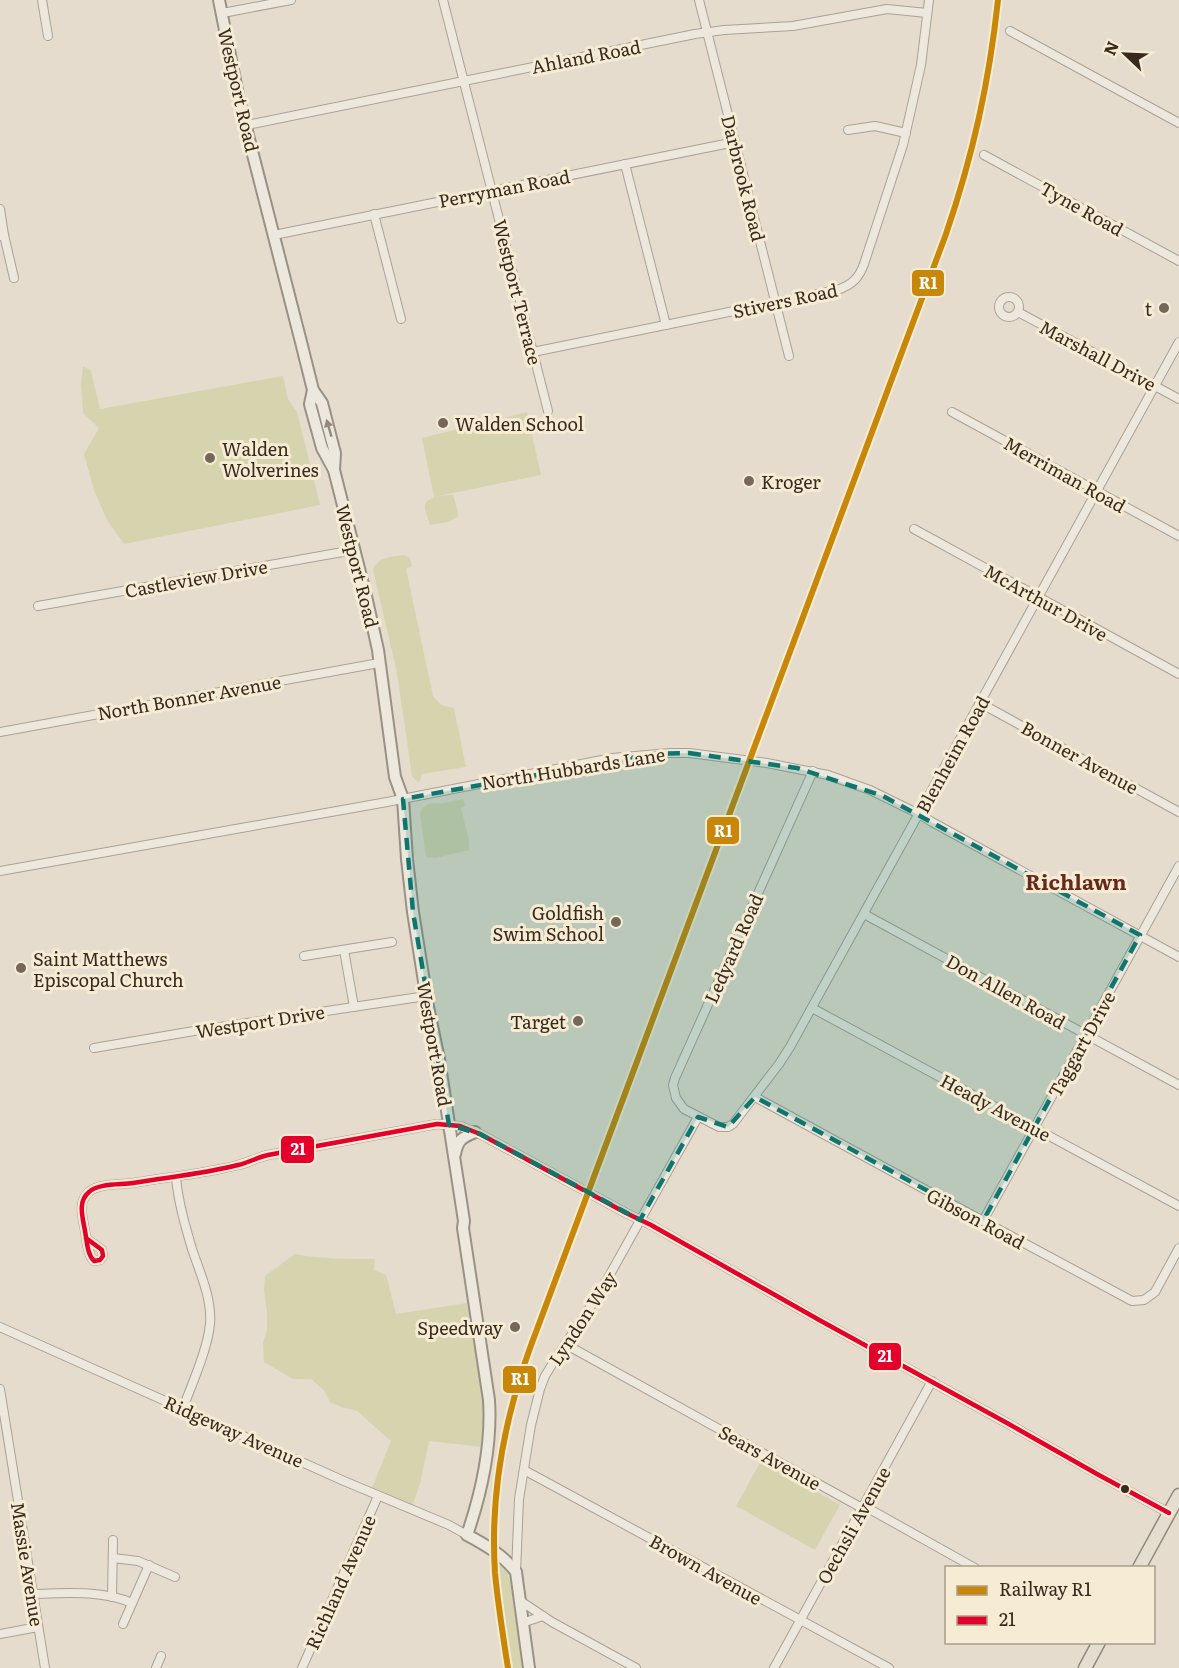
<svg xmlns="http://www.w3.org/2000/svg" width="1179" height="1668" viewBox="0 0 1179 1668" font-family="Literata,serif">
<style>
.green{fill:#d6d4af}
.lines{fill:none;stroke-linecap:round;stroke-linejoin:round}
.street-casing{stroke:#aaa196;stroke-width:10}
.secondary-casing{stroke:#9a9186;stroke-width:14}
.primary-casing{stroke:#90877d;stroke-width:15}
.street{stroke:#ede8de;stroke-width:8}
.secondary{stroke:#ede8de;stroke-width:10}
.primary{stroke:#e4ded0;stroke-width:12}
.bus-1-casing{stroke:#f6ebd3;stroke-width:9}
.bus-1{stroke:#e4002b;stroke-width:4.5}
.rail-1-casing{stroke:#f6ebd3;stroke-width:10}
.rail-1{stroke:#c88708;stroke-width:6}
.oneway{fill:#93897e}
.marked{fill:#0f766e;fill-opacity:0.2;stroke:#0f766e;stroke-width:4.5;stroke-dasharray:12 8;stroke-linejoin:round}
.poi-dot{fill:#75685b;stroke:#f6ebd3;stroke-width:2}
.bus-dot{fill:#392a1e;stroke:#f6ebd3;stroke-width:2}
.labels{text-anchor:middle;dominant-baseline:central;stroke-width:6;stroke-linejoin:round;paint-order:stroke}
.street-label{font-size:18px;fill:#392a1e;stroke:#f6ebd3}
.poi-label{font-size:18px;fill:#392a1e;stroke:#f6ebd3;text-anchor:end}
.quarter-label{font-size:21px;font-weight:bold;fill:#67291c;stroke:#f6ebd3}
.line-badge{stroke:#f6ebd3;stroke-width:2}
.badge-label{font-size:16px;text-anchor:middle;font-weight:bold;fill:#fff}
</style>
<rect width="100%" height="100%" fill="#e5dccd"/>
<g class="green">
<path d="M83,366l8,5 9,38 183,-33 5,23 9,13 23,93 -196,39 -17,-24 -13,-30 -10,-36 15,-26 -16,-15 -2,-28z"/>
<path d="M527,412l14,63 -107,22 -12,-59z"/>
<path d="M453,495l4,13 1,9 -10,5 -18,3c-1,-5 -6,-15 -5,-20 2,-9 21,-10 28,-10z"/>
<path d="M403,555l6,2 3,9 -6,3 27,127 8,9 13,3 12,59 -44,7 -3,9 -7,-7 -15,-103 -24,-103c5,-13 17,-13 30,-15z"/>
<path d="M463,799l2,7 -4,2c2,12 10,32 8,42l-33,8 -10,-1 -6,-43c3,-13 13,-10 24,-11 6,-1 13,-3 19,-4z"/>
<path d="M295,1254c26,5 53,5 80,5l-1,11 12,5 10,39 71,-11c8,47 22,96 15,144l-53,-6 -9,43 -8,22 -40,-18 19,-47 -34,-30 -16,-4 -11,-5 -6,-12 -13,-11h-18l-29,-17 -1,-19 4,-13v-17l-3,-23 1,-14z"/>
<path d="M761,1461l79,44 -25,45 -79,-44z"/>
<path d="M499,1562l7,8 4,11 13,87h-12l-9,-60 -4,-35z"/>
</g>
<g class="lines">
<defs>
<g id="street">
<path d="M42,0l6,36"/>
<path d="M443,0l105,411"/>
<path d="M699,0l90,356"/>
<path d="M221,12h7l63,-12"/>
<path d="M1010,31l169,92"/>
<path d="M247,125l448,-91 29,-4 69,-4 94,-17 40,4"/>
<path d="M848,130l27,-4 31,7"/>
<path d="M984,155l195,106"/>
<path d="M625,164l41,161"/>
<path d="M0,209l4,26 -4,1"/>
<path d="M374,214l27,105"/>
<path d="M4,235l10,43"/>
<path d="M274,235l461,-93"/>
<circle cx="1009" cy="307" r="10"/>
<path d="M1018,312l161,87"/>
<path d="M533,352l304,-62c15,-5 22,-12 27,-26l39,-119 18,-80 8,-65"/>
<path d="M952,412l227,124"/>
<path d="M914,529l265,145"/>
<path d="M38,606l316,-56"/>
<path d="M980,703l199,109"/>
<path d="M0,732l379,-69"/>
<path d="M813,771l-138,307 -2,7 3,13 8,11 35,18h9l5,-3 46,-60 11,-17 389,-705"/>
<path d="M0,871l387,-69 225,-44 58,-5h19l78,10 61,12 42,15 49,24 13,8 247,135"/>
<path d="M864,914l315,171"/>
<path d="M344,950l10,57"/>
<path d="M304,956l88,-14"/>
<path d="M812,1008l367,198"/>
<path d="M94,1048l100,-17 232,-35"/>
<path d="M755,1097l228,124 149,80 12,-1 11,-8 24,-44"/>
<path d="M176,1177c2,24 9,48 16,72 8,24 20,49 18,75 -2,24 -18,60 -27,84"/>
<path d="M983,1221l196,-355"/>
<path d="M86,1238l16,12 1,6 -3,4 -6,1c-7,-7 -7,-20 -9,-30 -2,-13 -8,-29 4,-39 9,-9 32,-7 44,-9 35,-6 70,-9 105,-18 10,-2 20,-8 30,-10l169,-31 23,2 20,8 146,79 25,12 170,96 186,102 90,51 72,39"/>
<path d="M0,1327l344,154 105,44 18,10"/>
<path d="M565,1344l297,164 11,3 102,57"/>
<path d="M0,1389l45,279"/>
<path d="M524,1470l365,198"/>
<path d="M113,1558l25,3 37,16"/>
<path d="M516,1572l3,-73 12,-74 9,-36 5,-13 11,-18 43,-64 99,-177"/>
<path d="M32,1594c33,-1 70,-4 100,9"/>
<path d="M112,1597l1,-57"/>
<path d="M519,1600l33,22 84,46"/>
<path d="M522,1623l21,-7"/>
<path d="M123,1624l26,-59"/>
<path d="M0,1634l38,-7"/>
<path d="M156,1668l5,-12"/>
<path d="M302,1668l76,-172"/>
<path d="M774,1668l158,-287"/>
</g>
<g id="secondary">
<path d="M219,0l20,100 62,242 12,48 9,13 9,35 4,15 -1,17"/>
<path d="M313,390l-3,14 1,4 11,40 12,22 32,126 12,54 17,127 8,22 4,60 6,53 15,95 11,52 25,162 -1,7 26,172c3,46 -7,91 -22,135 19,10 36,20 49,37l13,96"/>
<path d="M455,1154c3,-14 6,-16 20,-22"/>
</g>
<g id="primary">
<path d="M1139,1568l40,-73"/>
<path d="M1085,1668l14,-26"/>
</g>
</defs>
<use href="#street" class="street-casing"/>
<use href="#secondary" class="secondary-casing"/>
<use href="#primary" class="primary-casing"/>
<use href="#street" class="street"/>
<use href="#secondary" class="secondary"/>
<use href="#primary" class="primary"/>
<defs>
<path id="bus-1" d="M86,1238l16,12 1,6 -3,4 -6,1c-7,-7 -7,-20 -9,-30 -2,-13 -8,-29 4,-39 9,-9 32,-7 44,-9 35,-6 70,-9 105,-18 10,-2 20,-8 30,-10l169,-31 23,2 20,8 146,79 25,12 170,96 186,102 90,51 72,39"/>
</defs>
<use href="#bus-1" class="bus-1-casing"/>
<use href="#bus-1" class="bus-1"/>
<defs>
<path id="rail-1" d="M508,1668c-5,-32 -10,-63 -13,-95 -5,-77 9,-153 35,-225l416,-1114c27,-79 43,-151 52,-234"/>
</defs>
<use href="#rail-1" class="rail-1-casing"/>
<use href="#rail-1" class="rail-1"/>
</g>
<defs><path id="oneway-solid" d="M-6-.8H1V-3.2L6.5 0L1 3.2V.8H-6Z" transform="scale(1.5)"/></defs>
<use class="oneway" href="#oneway-solid" transform="translate(329 428) rotate(-106)"/>
<path class="marked" d="M689,753l108,15 86,28 257,139 -157,286 -228,-124 -27,30 -30,-10 -58,103 -160,-86 -31,-9 -36,-213 -10,-113 250,-45z"/>
<g class="poi-dot">
<circle cx="1164" cy="308" r="6"/>
<circle cx="443" cy="423" r="6"/>
<circle cx="210" cy="458" r="6"/>
<circle cx="749" cy="481" r="6"/>
<circle cx="616" cy="922" r="6"/>
<circle cx="21" cy="968" r="6"/>
<circle cx="578" cy="1021" r="6"/>
<circle cx="515" cy="1327" r="6"/>
</g>
<circle class="bus-dot" cx="1125" cy="1489" r="5"/>
<g class="labels">
<g class="street-label">
<text transform="translate(586 56) rotate(-11)">Ahland Road</text>
<text transform="translate(239 90) rotate(77)">Westport Road</text>
<text transform="translate(744 178) rotate(76)">Darbrook Road</text>
<text transform="translate(504 188) rotate(-11)">Perryman Road</text>
<text transform="translate(1082 208) rotate(29)">Tyne Road</text>
<text transform="translate(518 292) rotate(76)">Westport Terrace</text>
<text transform="translate(785 300) rotate(-12)">Stivers Road</text>
<text transform="translate(1098 355) rotate(28)">Marshall Drive</text>
<text transform="translate(1065 474) rotate(29)">Merriman Road</text>
<text transform="translate(358 566) rotate(76)">Westport Road</text>
<text transform="translate(196 578) rotate(-10)">Castleview Drive</text>
<text transform="translate(1046 602) rotate(29)">McArthur Drive</text>
<text transform="translate(189 697) rotate(-10)">North Bonner Avenue</text>
<text transform="translate(952 754) rotate(-61)">Blenheim Road</text>
<text transform="translate(1080 757) rotate(29)">Bonner Avenue</text>
<text transform="translate(573 768) rotate(-9)">North Hubbards Lane</text>
<text transform="translate(733 948) rotate(-66)">Ledyard Road</text>
<text transform="translate(1006 991) rotate(29)">Don Allen Road</text>
<text transform="translate(260 1021) rotate(-9)">Westport Drive</text>
<text transform="translate(435 1044) rotate(80)">Westport Road</text>
<text transform="translate(1081 1044) rotate(-61)">Taggart Drive</text>
<text transform="translate(996 1107) rotate(28)">Heady Avenue</text>
<text transform="translate(976 1218) rotate(28)">Gibson Road</text>
<text transform="translate(582 1318) rotate(-57)">Lyndon Way</text>
<text transform="translate(234 1431) rotate(24)">Ridgeway Avenue</text>
<text transform="translate(770 1457) rotate(29)">Sears Avenue</text>
<text transform="translate(853 1525) rotate(-61)">Oechsli Avenue</text>
<text transform="translate(28 1564) rotate(81)">Massie Avenue</text>
<text transform="translate(706 1569) rotate(29)">Brown Avenue</text>
<text transform="translate(340 1582) rotate(-66)">Richland Avenue</text>
</g>
<g class="poi-label">
<text x="1152" y="308">t</text>
<text x="455" y="423" text-anchor="start">Walden School</text>
<text x="222" y="448" text-anchor="start">Walden<tspan x="222" dy="21">Wolverines</tspan></text>
<text x="761" y="481" text-anchor="start">Kroger</text>
<text x="604" y="912">Goldfish<tspan x="604" dy="21">Swim School</tspan></text>
<text x="33" y="958" text-anchor="start">Saint Matthews<tspan x="33" dy="21">Episcopal Church</tspan></text>
<text x="566" y="1021">Target</text>
<text x="503" y="1327">Speedway</text>
</g>
<g class="quarter-label">
<text x="1076" y="880">Richlawn</text>
</g>
</g>
<g class="line-badge">
<rect x="911" y="269" width="34" height="28" rx="6" fill="#c88708"/>
<rect x="706" y="816" width="34" height="29" rx="6" fill="#c88708"/>
<rect x="280" y="1135" width="35" height="29" rx="6" fill="#e4002b"/>
<rect x="868" y="1342" width="34" height="29" rx="6" fill="#e4002b"/>
<rect x="502" y="1365" width="35" height="29" rx="6" fill="#c88708"/>
</g>
<g class="badge-label">
<text x="928" y="289">R1</text>
<text x="723" y="837">R1</text>
<text x="298" y="1155">21</text>
<text x="885" y="1362">21</text>
<text x="520" y="1385">R1</text>
</g>
<rect x="945" y="1566" width="210" height="78" fill="#f6ebd3" stroke="#aa9e8b" stroke-width="1.5"/>
<rect x="957" y="1586" width="30" height="9" fill="#c88708" stroke="#aa9e8b" stroke-width="1.5"/>
<text x="999" y="1596" font-size="18" fill="#392a1e">Railway R1</text>
<rect x="957" y="1616" width="30" height="9" fill="#e4002b" stroke="#aa9e8b" stroke-width="1.5"/>
<text x="999" y="1626" font-size="18" fill="#392a1e">21</text>
<g transform="translate(1125 54) rotate(293)" stroke="#f6ebd3" stroke-width="4.5" paint-order="stroke">
<path d="M0-4.5L10 22L0 15L-10 22Z" fill="#392a1e"/>
<text y="-9" font-size="16" font-weight="bold" text-anchor="middle" fill="#392a1e">N</text>
</g>
</svg>
